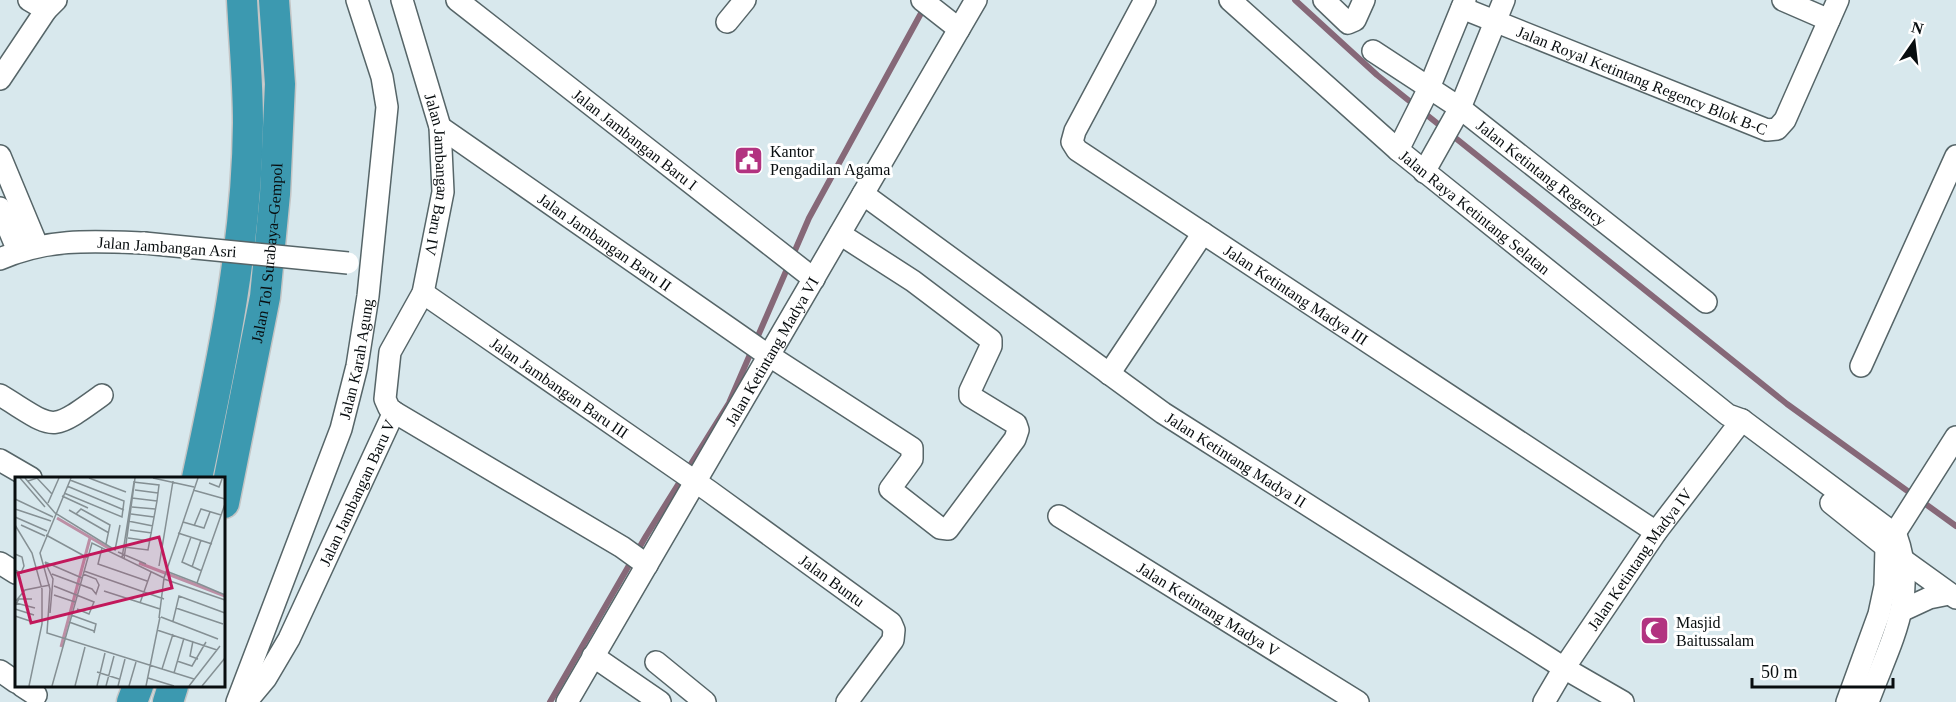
<svg xmlns="http://www.w3.org/2000/svg" width="1956" height="702" viewBox="0 0 1956 702" font-family="'Times New Roman',serif">
<style>
.lines{fill:none;stroke-linecap:round;stroke-linejoin:round}
.stream{stroke:#866878;stroke-width:6}
.minor-casing{stroke:#566568;stroke-width:24}
.highway-casing{stroke:#c4c5c5;stroke-width:33}
.minor{stroke:#fff;stroke-width:21}
.highway{stroke:#3c99b0;stroke-width:30}
.minor-bridge-casing{stroke:#566568;stroke-width:24;stroke-linecap:butt}
.minor-bridge{stroke:#fff;stroke-width:21}
.labels{text-anchor:middle;dominant-baseline:central;stroke-width:6;stroke-linejoin:round;paint-order:stroke}
.street-label{font-size:16px;fill:#080d0f;stroke:#fff}
.poi-label{font-size:16px;fill:#080d0f;stroke:#fff;text-anchor:start}
.inset-river{fill:none;stroke:#bc8fa5;stroke-width:3}
.inset-road{fill:none;stroke:#859094;stroke-width:1.5}
.view{fill:#c2185b;fill-opacity:0.15;stroke:#c2185b;stroke-width:3}
.inset-edge{fill:none;stroke:#080d0f;stroke-width:3}
</style>
<rect width="100%" height="100%" fill="#d8e8ed"/>
<g class="lines">
<g class="stream">
<path d="M1295,0l82,75 410,329 169,122"/>
<path d="M550,702l96,-166 83,-133 80,-185 116,-212"/>
</g>
<defs>
<g id="minor">
<path d="M29,0l17,10 10,-10"/>
<path id="s1" d="M402,0l38,127 3,65 -20,101 -33,59 -5,47 4,9 5,4 228,135 25,18"/>
<path id="s2" d="M457,0l357,279"/>
<path d="M922,0l37,29"/>
<path id="s3" d="M1145,0l-70,131 -3,11 5,8 579,382"/>
<path id="s4" d="M1230,0l168,150 330,265 14,5 154,115c23,62 -7,109 -28,167"/>
<path d="M1324,0l24,23 7,-3 9,-20"/>
<path d="M1783,0l46,20"/>
<path id="s5" d="M1462,8l305,122 10,-1 8,-9 53,-120"/>
<path d="M727,22l18,-22"/>
<path id="s6" d="M1373,51l87,57 246,194"/>
<path d="M0,79l46,-69"/>
<path id="s7" d="M440,127l319,222 153,99v11l-22,30 50,39 8,1 67,-90 3,-9 -2,-6 -46,-28v-5l21,-45v-6l-78,-59 -73,-47"/>
<path d="M1398,150l31,-62 36,-88"/>
<path d="M0,156l37,89"/>
<path d="M1424,172l36,-64 44,-108"/>
<path id="s8" d="M863,194l300,219 401,255 59,34"/>
<path d="M0,208l18,43"/>
<path d="M0,259c48,-21 93,-18 144,-16"/>
<path id="s9" d="M423,293l286,198 182,132 3,7 -1,10 -46,62"/>
<path d="M1861,366l95,-210"/>
<path d="M1109,374l94,-141"/>
<path d="M0,395c56,34 48,39 102,0"/>
<path d="M0,460l31,18"/>
<path d="M1831,503l55,44"/>
<path id="s10" d="M1059,516l299,186"/>
<path d="M1896,561l10,1 50,36"/>
<path d="M0,563l16,10"/>
<path d="M1901,611l28,-13 20,-4"/>
<path d="M593,656l67,46"/>
<path d="M656,662l49,40"/>
<path d="M0,671l16,11"/>
<path d="M22,686l14,9"/>
<path id="s11" d="M237,702l104,-273 16,-63 11,-70 19,-189 -5,-30 -25,-77"/>
<path id="s12" d="M246,702l20,-24 23,-39 105,-227"/>
<path id="s13" d="M567,702l409,-702"/>
<path id="s14" d="M1544,702l20,-34 92,-136 86,-112"/>
<path d="M1847,702l32,-88 6,-28 1,-39 70,-110"/>
</g>
<g id="highway">
<path d="M197,478c25,-116 50,-235 51,-355 0,-41 -4,-82 -6,-123"/>
<path id="s15" d="M224,503l41,-206 10,-103 5,-110 -6,-84"/>
<path d="M132,702l6,-16"/>
<path d="M168,702l5,-16"/>
</g>
</defs>
<use href="#minor" class="minor-casing"/>
<use href="#highway" class="highway-casing"/>
<use href="#minor" class="minor"/>
<use href="#highway" class="highway"/>
<defs>
<path id="minor-bridge" d="M144,243l204,20"/>
</defs>
<use href="#minor-bridge" class="minor-bridge-casing"/>
<use href="#minor-bridge" class="minor-bridge"/>
</g>
<defs>
<symbol id="civic-square" viewBox="-11 -11 22 22"><rect x="-9" y="-9" width="18" height="18" rx="4" fill="#b23380" stroke="#fff"/><path d="M-.6-6.5H3V-4.5H.6V-3L4-1V1h2V6H-6V1h2V-1L-.6-3ZM-1.2 2.5V6h2.4V2.5Z" fill="#fff"/></symbol>
<symbol id="mosque-square" viewBox="-11 -11 22 22"><rect x="-9" y="-9" width="18" height="18" rx="4" fill="#b23380" stroke="#fff"/><path d="M3.5-4.9A6 6 0 1 0 3.5 4.9A5 5 0 1 1 3.5-4.9Z" fill="#fff"/></symbol>
</defs>
<g fill-rule="evenodd">
<use href="#civic-square" x="732" y="144" width="33" height="33"/>
<use href="#mosque-square" x="1638" y="614" width="33" height="33"/>
</g>
<g class="labels">
<g class="street-label">
<text stroke="none"><textPath href="#s5" startOffset="194">Jalan Royal Ketintang Regency Blok B-C</textPath></text>
<text stroke="none"><textPath href="#s2" startOffset="226">Jalan Jambangan Baru I</textPath></text>
<text stroke="none"><textPath href="#s6" startOffset="208">Jalan Ketintang Regency</textPath></text>
<text stroke="none"><textPath href="#s1" startOffset="180">Jalan Jambangan Baru IV</textPath></text>
<text stroke="none"><textPath href="#s4" startOffset="324">Jalan Raya Ketintang Selatan</textPath></text>
<text stroke="none"><textPath href="#s7" startOffset="201">Jalan Jambangan Baru II</textPath></text>
<text transform="translate(167 247) rotate(4)">Jalan Jambangan Asri</text>
<text stroke="none"><textPath href="#s15" startOffset="254">Jalan Tol Surabaya–Gempol</textPath></text>
<text stroke="none"><textPath href="#s3" startOffset="432">Jalan Ketintang Madya III</textPath></text>
<text stroke="none"><textPath href="#s13" startOffset="406">Jalan Ketintang Madya VI</textPath></text>
<text stroke="none"><textPath href="#s11" startOffset="364">Jalan Karah Agung</textPath></text>
<text stroke="none"><textPath href="#s9" startOffset="166">Jalan Jambangan Baru III</textPath></text>
<text stroke="none"><textPath href="#s8" startOffset="458">Jalan Ketintang Madya II</textPath></text>
<text stroke="none"><textPath href="#s12" startOffset="238">Jalan Jambangan Baru V</textPath></text>
<text stroke="none"><textPath href="#s14" startOffset="172">Jalan Ketintang Madya IV</textPath></text>
<text stroke="none"><textPath href="#s9" startOffset="500">Jalan Buntu</textPath></text>
<text stroke="none"><textPath href="#s10" startOffset="176">Jalan Ketintang Madya V</textPath></text>
</g>
<g class="poi-label">
<text x="770" y="151">Kantor<tspan x="770" dy="18">Pengadilan Agama</tspan></text>
<text x="1676" y="622">Masjid<tspan x="1676" dy="18">Baitussalam</tspan></text>
</g>
</g>
<g transform="translate(15 477)">
<rect width="210" height="210" fill="#d8e8ed"/>
<path class="inset-river" d="M42,41l53,31M124,86l86,33M46,170l29,-109"/>
<path class="inset-road" d="M5,1l25,29M10,1l30,35 60,37 5,-25M56,1l-31,75 10,36 -3,44 147,46M74,1l37,14M138,1l41,9M13,4l9,-3 15,16M194,6l10,4 3,-8M52,9l57,24M120,13l23,3M178,13l32,9M49,16l58,24 2,-16 -54,-21M47,19l26,12M117,21l25,3M0,22l38,18M33,26l11,-25M117,30l23,2M0,32l36,12M54,33l40,23M61,37l5,-5 29,16 -4,19M116,37l23,3M0,40l32,14M113,44l25,5M168,45l21,6 6,-16M0,48l17,28 10,36v35l-13,62M6,48l24,11M179,49l7,-17 20,6M115,53l22,3M163,56l34,11M31,58l42,23M176,60l-9,25 20,9M113,61l22,3M109,70l24,3 9,-49 2,-16 -26,-3M87,71l-4,16 49,17M103,75l28,12M0,77l7,3 2,9 -3,7 -6,-3M107,81l12,-76M109,82l11,-81M30,85l8,17 -3,34M30,85l37,16M144,89l14,-85M177,90l9,-27M69,94l80,28M151,94l31,12 28,-79M37,97l40,15 4,5 3,-9 -3,-6 -13,-5M149,102l61,21M182,106l28,12M39,109l40,16 -5,12 -12,-5M89,114l56,18M39,118l21,7M0,125l10,-12 25,-5M1,126l19,5M125,126l11,-31M0,129l4,-7h13M161,131l47,16M0,132l19,6M56,138l25,9 -2,9M0,139l18,6M146,140l57,22M144,141l5,-40 34,-100M158,144l6,-25 46,17M54,145l25,9M142,153l60,20M178,164l-3,15 8,3M162,184l15,5 14,-24M147,192l11,-35M82,195l22,7M159,196l10,-35M133,201l26,8M37,209l40,-143 72,35M60,209l10,-39M82,209l8,-33M91,209l8,-30M103,209l7,-27M114,209l7,-24M131,209l14,-69M174,209l31,-40M187,209l23,-28"/>
<path class="view" d="M144,60l13,51 -141,35 -13,-50z"/>
<rect width="210" height="210" class="inset-edge"/>
</g>
<g transform="translate(1914 42) rotate(14)" stroke="#ffffff" stroke-width="4.5" paint-order="stroke">
<path d="M0-4.5L10 22L0 15L-10 22Z" fill="#080d0f"/>
<text y="-9" font-size="16" font-weight="bold" text-anchor="middle" fill="#080d0f">N</text>
</g>
<path d="M1752 678v9h141v-9" fill="none" stroke="#080d0f" stroke-width="3"/>
<text x="1761" y="678" font-size="18" fill="#080d0f" stroke="#ffffff" stroke-width="4.5" paint-order="stroke">50 m</text>
</svg>
